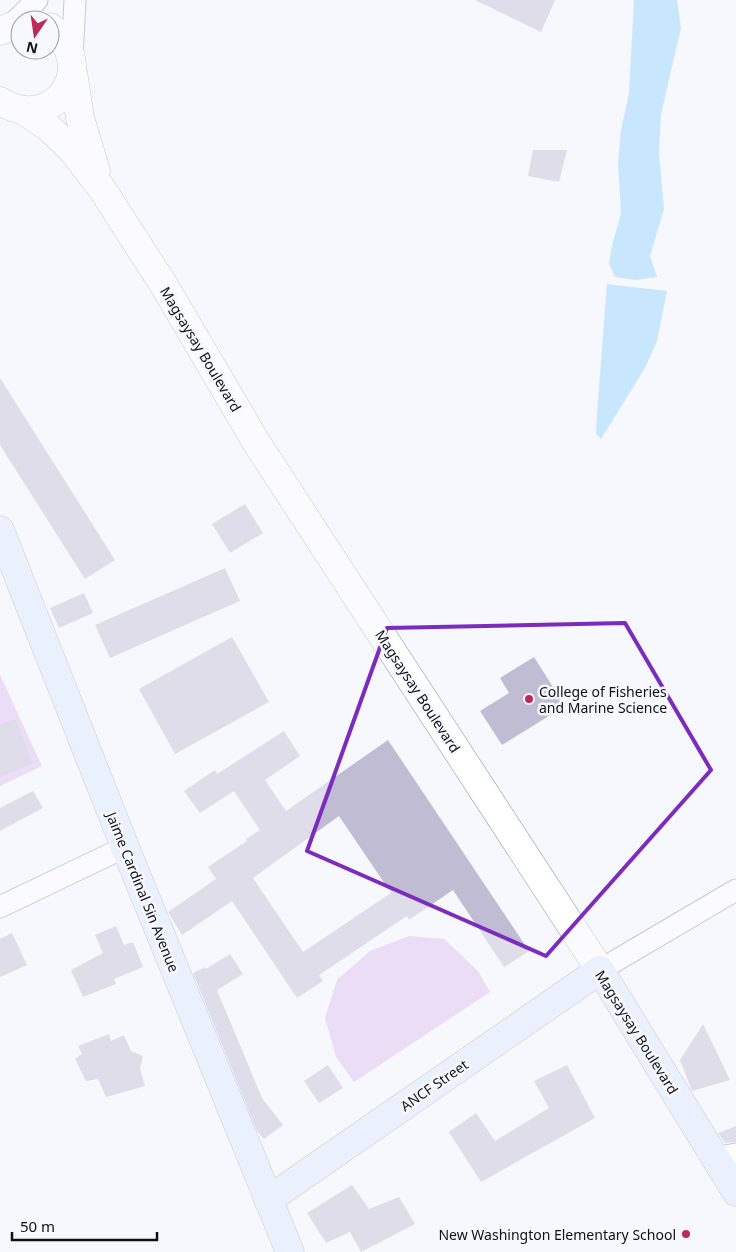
<svg xmlns="http://www.w3.org/2000/svg" width="736" height="1252" viewBox="0 0 736 1252" font-family="'Noto Sans',sans-serif">
<style>
.green{fill:#d9bcec}
.water{fill:#8ed3fd}
.building{fill:#c0bcd3;fill-rule:evenodd}
.lines{fill:none;stroke-linecap:round;stroke-linejoin:round}
.minor-casing{stroke:#8b91a6;stroke-width:23}
.tertiary-casing{stroke:#8b91a6;stroke-width:29}
.secondary-casing{stroke:#8b91a6;stroke-width:29}
.minor{stroke:#fff;stroke-width:21}
.tertiary{stroke:#fff;stroke-width:28}
.secondary{stroke:#dbe9fb;stroke-width:28}
.marked{fill:none;stroke:#7b2cbf;stroke-width:4;stroke-linejoin:round}
.poi-dot{fill:#ba2b57;stroke:#f7f8fd;stroke-width:2}
.labels{text-anchor:middle;dominant-baseline:central;stroke-width:5;stroke-linejoin:round;paint-order:stroke}
.street-label{font-size:14px;fill:#0e1018;stroke:#f7f8fd}
.poi-label{font-size:14px;fill:#0e1018;stroke:#f7f8fd;text-anchor:start}
</style>
<rect width="100%" height="100%" fill="#f7f8fd"/>
<g class="green">
<path d="M0,675l42,91 -42,20z"/>
<path d="M409,936l35,3 34,32 12,21 -136,90 -18,-25 -11,-39 12,-38 33,-29z"/>
</g>
<g class="water">
<path d="M634,0h43l4,28 -20,86 -2,39 5,56 -14,47 7,21 -21,3 -21,-3 -6,-13 3,-19 9,-31 -3,-51 3,-33 8,-37z"/>
<path d="M607,284l60,7 -10,50 -12,27 -44,71 -5,-5 1,-20z"/>
</g>
<g class="building">
<path d="M475,0h80l-14,32z"/>
<path d="M533,150h34l-8,32 -31,-6z"/>
<path d="M0,378l115,182 -30,19 -85,-134z"/>
<path d="M245,504l18,29 -33,20 -18,-29z"/>
<path d="M225,568l15,33 -130,57 -15,-33z"/>
<path d="M84,593l9,20 -34,15 -9,-20z"/>
<path d="M232,637l37,65 -94,52 -36,-65z"/>
<path d="M534,657l31,49 -63,39 -22,-34 29,-18 -9,-15z"/>
<path d="M15,719l18,44 -33,14v-52z"/>
<path d="M284,731l16,25 -35,24 21,31 102,-71 141,211 -25,16 -51,-77 -44,30 -2,-4 -88,59 4,6 -26,17 -65,-97 -50,34 -14,-23 48,-33 -8,-12 39,-26 -1,-2 14,-9 -26,-39 -34,22 -16,-22 31,-21 2,4zM339,816l52,77 -88,59 -50,-74z"/>
<path d="M33,791l10,17 -43,23v-23z"/>
<path d="M116,926l8,19 9,-3 10,25 -29,12 2,5 -33,13 -12,-27 32,-17 -8,-18z"/>
<path d="M12,933l15,32 -27,12v-38z"/>
<path d="M230,954l13,20 -26,16 45,108 21,27 -19,14 -7,-8 -64,-158 12,-6 1,2z"/>
<path d="M703,1024l27,56 -38,11 -12,-31z"/>
<path d="M109,1034l2,7 13,-6 7,16 12,5 -3,13 5,17 -39,11 -8,-18 -12,2 -11,-22 7,-5 -4,-8z"/>
<path d="M328,1065l15,23 -24,15 -15,-22z"/>
<path d="M567,1065l28,53 -114,64 -32,-50 27,-19 19,28 54,-33 -15,-27z"/>
<path d="M736,1126v16l-11,1 -7,-10z"/>
<path d="M352,1185l17,24 30,-12 16,27 -54,28 -11,-20 -24,11 -19,-30z"/>
</g>
<g class="lines">
<defs>
<g id="minor">
<path d="M12,24l25,-24"/>
<path d="M72,58l3,-58"/>
<path d="M0,907l125,-60"/>
<path d="M600,970l136,-80"/>
<path d="M715,1158l21,-4"/>
</g>
<g id="tertiary">
<path d="M0,31l20,-8"/>
<path d="M73,72l7,46 16,53"/>
<path d="M0,101c54,34 101,-35 50,-74"/>
<path d="M24,111l24,16 24,23 30,39 63,98 91,155 344,528"/>
</g>
<g id="secondary">
<path d="M0,530l125,317 165,405"/>
<path d="M268,1200l332,-230 136,222"/>
</g>
</defs>
<use href="#minor" class="minor-casing"/>
<use href="#tertiary" class="tertiary-casing"/>
<use href="#secondary" class="secondary-casing"/>
<use href="#minor" class="minor"/>
<use href="#tertiary" class="tertiary"/>
<use href="#secondary" class="secondary"/>
</g>
<path d="M0 0H736V1252H0ZM625,623l86,147 -165,186 -239,-105 80,-223z" fill="#f7f8fd" fill-opacity=".55" fill-rule="evenodd"/>
<path class="marked" d="M625,623l86,147 -165,186 -239,-105 80,-223z"/>
<g class="poi-dot">
<circle cx="529" cy="699" r="5"/>
<circle cx="686" cy="1234" r="5"/>
</g>
<g class="labels">
<g class="street-label">
<text transform="translate(201 349) rotate(59)">Magsaysay Boulevard</text>
<text transform="translate(418 691) rotate(57)">Magsaysay Boulevard</text>
<text transform="translate(143 892) rotate(68)">Jaime Cardinal Sin Avenue</text>
<text transform="translate(637 1032) rotate(58)">Magsaysay Boulevard</text>
<text transform="translate(434 1085) rotate(-35)">ANCF Street</text>
</g>
<g class="poi-label">
<text x="539" y="691">College of Fisheries<tspan x="539" dy="16">and Marine Science</tspan></text>
<text x="676" y="1234" text-anchor="end">New Washington Elementary School</text>
</g>
</g>
<g transform="translate(35 35) rotate(193)"><circle r="24" fill="#f7f8fd" stroke="#9a9ba1"/>
<path d="M0-4L9 19L0 12L-9 19Z" fill="#ba2b57"/>
<text y="-8" font-size="14" font-weight="bold" text-anchor="middle" fill="#0e1018">N</text>
</g>
<path d="M12 1232v8h145v-8" fill="none" stroke="#0e1018" stroke-width="2.5"/>
<text x="20" y="1232" font-size="15" fill="#0e1018" stroke="#f7f8fd" stroke-width="4" paint-order="stroke">50 m</text>
</svg>
